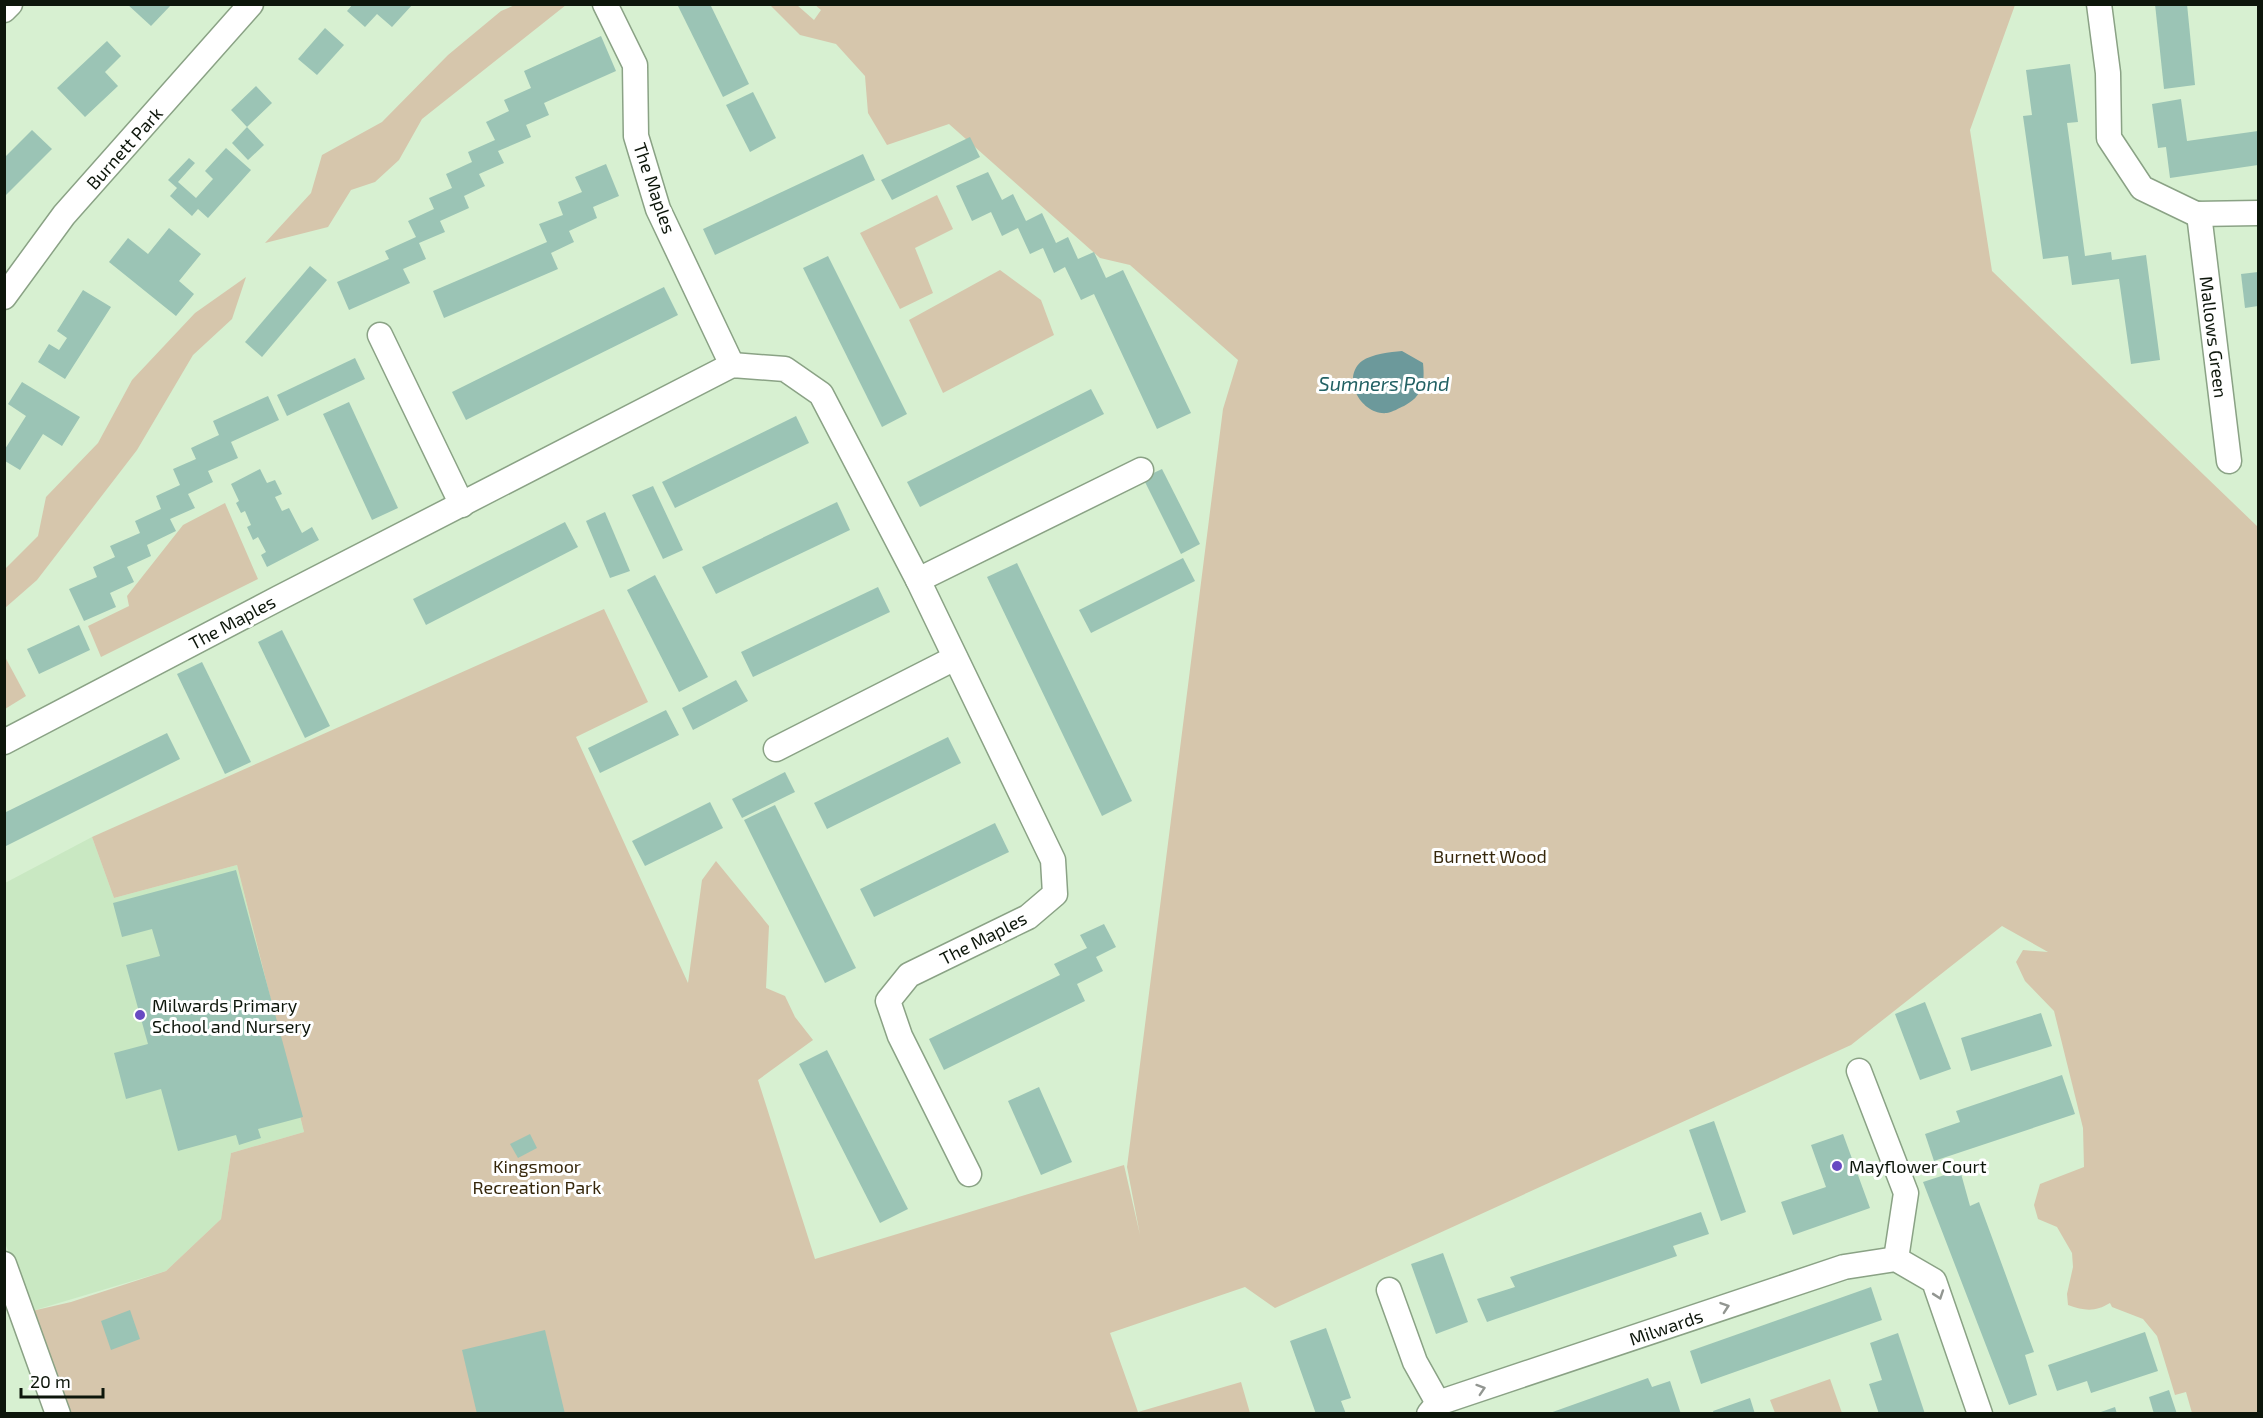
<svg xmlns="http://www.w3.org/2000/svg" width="2263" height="1418" viewBox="0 0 2263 1418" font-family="'Exo 2',sans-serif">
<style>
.built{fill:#c9e8c2}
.green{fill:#d6c6ac}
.water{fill:#6c999b}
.building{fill:#9bc4b5}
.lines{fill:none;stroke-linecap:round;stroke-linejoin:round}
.street-casing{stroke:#8aa285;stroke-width:27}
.street{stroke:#fff;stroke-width:24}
.oneway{stroke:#929691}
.poi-dot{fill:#674ac3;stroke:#fff;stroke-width:2}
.labels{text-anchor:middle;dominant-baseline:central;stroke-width:6;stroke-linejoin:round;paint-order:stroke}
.street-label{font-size:18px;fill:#0d160b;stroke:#fff}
.park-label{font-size:18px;fill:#36270b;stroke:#fff}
.poi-label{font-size:18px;fill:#0d160b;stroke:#fff;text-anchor:start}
.water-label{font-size:20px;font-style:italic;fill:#226164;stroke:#fff}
</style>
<rect width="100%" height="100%" fill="#d7f0d1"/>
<path class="built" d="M92,837l22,61 123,-33 67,267 -73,21 -10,66 -55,52 -134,40 -27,-68v-360z"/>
<g class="green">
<path d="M814,4l1201,1 -45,125 22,141 266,256v886h-66l-6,-21 -11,3 -18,-59 -14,-17 -31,-12 -2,-4c-15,9 -25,8 -42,2l-1,-11 6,-27 -1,-14 -15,-26 -19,-8 -4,-14 6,-21 44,-17 -1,-39 -29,-117 -29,-30 -9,-19 7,-12 25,2 -46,-26 -151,119 -576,263 -30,-21 -135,46 28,79 103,-30 9,31h-1179l-25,-48 -14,-54 39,-9 95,-31 55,-52 10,-66 73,-21 -67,-267 -123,33 -22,-61 512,-228 44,93 -72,35 112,246 14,-103 14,-19 53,65 -3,62 19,8 10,21 18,23 -55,40 57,179 309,-94 16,70 -13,-68 96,-758 15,-49 -108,-95 -30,-7 -151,-134 -62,21 -19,-32 -3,-37 -29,-32 -36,-9 -30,-30h27l17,15 7,-10z"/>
<path d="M515,5h51l-144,114 -23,41 -24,22 -24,8 -23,37 -63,16 46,-50 11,-38 60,-33 66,-67 53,-44z"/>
<path d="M937,195l16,34 -38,19 18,45 -33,16 -40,-76z"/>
<path d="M1000,270l41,30 13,35 -111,58 -34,-73z"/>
<path d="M246,277l-14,42 -39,36 -56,95 -100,130 -32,28v-39l33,-33 8,-39 52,-54 34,-63 63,-67z"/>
<path d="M225,503l33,76 -157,78 -13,-31 41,-20 -2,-10 56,-71z"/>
<path d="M4,655l22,41 -21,13h-1z"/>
<path d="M1830,1379l12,34h-67l-5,-13z"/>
</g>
<path class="water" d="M1402,351l21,12c2,20 0,33 -19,43 -5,2 -11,6 -17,7 -25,3 -47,-35 -25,-52 10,-7 28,-9 40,-10z"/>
<g class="building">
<path d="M127,4h45l-21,22z"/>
<path d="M353,4h60l-21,23 -15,-13 -12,13 -18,-16z"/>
<path d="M677,4h33l39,80 -26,13z"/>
<path d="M2155,4h32l8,81 -31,4z"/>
<path d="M325,28l19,17 -27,30 -19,-16z"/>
<path d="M601,36l15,35 -72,32 5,12 -23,10 5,12 -33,14 6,12 -25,11 6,12 -21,10 5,12 -29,13 5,11 -26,11 7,16 -23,10 7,14 -61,27 -12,-28 52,-23 -4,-8 31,-14 -8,-16 26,-12 -5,-11 23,-10 -6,-14 26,-12 -4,-10 27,-12 -9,-18 23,-11 -5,-11 27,-12 -7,-17z"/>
<path d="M107,41l14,15 -16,16 13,14 -33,31 -28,-29z"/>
<path d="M2070,64l8,58 -11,1 18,133 26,-4 1,8 34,-5 14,105 -29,4 -12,-85 -47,6 -4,-29 -25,3 -20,-143 9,-1 -6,-45z"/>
<path d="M256,86l16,17 -25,24 17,18 -16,15 -16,-17 15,-16 -16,-17z"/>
<path d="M753,92l23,46 -26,14 -24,-47z"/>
<path d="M2181,99l6,42 71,-10v34l-88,13 -4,-31 -8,1 -6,-44z"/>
<path d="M32,130l20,19 -48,48v-39z"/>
<path d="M970,137l10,20 -88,43 -11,-20z"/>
<path d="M226,148l25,22 -43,48 -10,-9 -6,7 -22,-20 7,-8 -9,-8 21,-22 6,5 -17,19 18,16 17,-19 -8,-8z"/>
<path d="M863,154l12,26 -160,75 -12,-26z"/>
<path d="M606,164l13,32 -26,11 4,11 -28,13 5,11 -23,11 7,16 -114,49 -11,-27 114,-49 -8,-18 24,-9 -5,-13 24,-10 -7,-15z"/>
<path d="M988,172l14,28 11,-6 13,27 16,-8 14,30 12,-6 10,22 16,-7 12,26 17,-8 68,143 -34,16 -63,-135 -13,6 -16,-33 -11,6 -11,-25 -13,6 -12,-26 -16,8 -11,-24 -19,9 -16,-35z"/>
<path d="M169,228l32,26 -22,27 15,13 -18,22 -67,-54 19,-24 20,16z"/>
<path d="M828,256l79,158 -25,13 -79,-159z"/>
<path d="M310,266l17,14 -65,77 -17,-15z"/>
<path d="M2258,272v34l-13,2 -4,-34z"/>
<path d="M664,287l14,28 -212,105 -14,-28z"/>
<path d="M83,290l28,17 -46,72 -27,-17 11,-18 10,6 8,-12 -10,-7z"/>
<path d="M355,358l10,21 -78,37 -10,-21z"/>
<path d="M22,382l58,35 -18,29 -19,-12 -23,36 -15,-9v-12l21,-33 -18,-12z"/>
<path d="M1091,389l13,25 -184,93 -13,-25z"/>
<path d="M268,396l11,24 -48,22 7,16 -30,13 5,11 -25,12 7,14 -25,11 6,12 -29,14 4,11 -24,11 7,15 -24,11 6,14 -32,14 -15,-32 28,-12 -4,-10 22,-10 -5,-11 30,-13 -5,-12 26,-12 -5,-13 24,-11 -7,-16 23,-10 -5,-11 28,-13 -6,-14z"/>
<path d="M349,402l49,106 -26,12 -49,-106z"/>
<path d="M796,416l13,27 -134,65 -13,-26z"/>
<path d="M260,469l7,14 8,-3 7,14 -7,3 7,14 7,-3 13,25 10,-6 7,13 -52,27 -6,-12 5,-3 -8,-15 -5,3 -6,-13 4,-2 -6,-14 -4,2 -5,-10 3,-2 -8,-17z"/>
<path d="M1162,469l38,75 -19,10 -38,-76z"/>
<path d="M653,486l30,64 -20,9 -31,-64z"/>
<path d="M837,502l13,28 -134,64 -14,-27z"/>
<path d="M605,512l25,59 -20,7 -24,-57z"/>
<path d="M565,522l13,25 -152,78 -13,-26z"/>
<path d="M1183,558l12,23 -104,52 -12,-23z"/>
<path d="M1017,563l115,238 -30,15 -115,-239z"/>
<path d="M655,575l53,102 -29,15 -52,-102z"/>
<path d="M878,587l12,25 -137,65 -12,-25z"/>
<path d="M79,625l11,25 -51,24 -12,-25z"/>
<path d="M282,630l48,96 -25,12 -47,-96z"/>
<path d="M202,662l49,100 -26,12 -48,-100z"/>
<path d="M736,680l12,21 -55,29 -11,-22z"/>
<path d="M666,710l13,25 -79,38 -12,-25z"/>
<path d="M167,733l13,26 -176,88v-34z"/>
<path d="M948,737l13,26 -134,66 -13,-26z"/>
<path d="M785,772l10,20 -53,26 -10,-19z"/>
<path d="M710,802l13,26 -78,38 -13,-25z"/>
<path d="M775,805l81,163 -31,15 -81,-163z"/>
<path d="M995,823l14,29 -135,65 -14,-28z"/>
<path d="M236,870l67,247 -45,12 3,9 -22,7 -3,-10 -58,16 -17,-62 -35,10 -12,-46 34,-9 -22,-79 34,-9 -8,-27 -30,8 -9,-34z"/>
<path d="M1104,924l12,23 -20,10 7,14 -26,13 8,17 -141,69 -15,-31 131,-64 -6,-11 33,-16 -7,-13z"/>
<path d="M1925,1002l26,67 -31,11 -25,-66z"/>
<path d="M2041,1013l11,33 -81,25 -10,-33z"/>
<path d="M827,1050l81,159 -28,14 -81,-159z"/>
<path d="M2062,1075l13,39 -141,47 -9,-27 35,-12 -4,-11z"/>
<path d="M1039,1087l33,75 -31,13 -33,-74z"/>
<path d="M1714,1121l32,91 -25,9 -32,-91z"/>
<path d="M530,1134l7,14 -19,10 -8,-14z"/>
<path d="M1843,1134l27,74 -77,27 -12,-33 45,-15 -15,-42z"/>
<path d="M1960,1170l10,36 9,-4 55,150 -9,3 12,40 -28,10 -86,-223z"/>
<path d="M1701,1212l8,22 -36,12 4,10 -190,66 -10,-23 38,-12 -5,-10z"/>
<path d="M1443,1253l25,69 -32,12 -25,-70z"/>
<path d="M1871,1287l11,33 -181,64 -11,-33z"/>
<path d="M130,1310l10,29 -29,11 -10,-29z"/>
<path d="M1326,1328l25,70 -10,3 5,13h-30l-26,-73z"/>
<path d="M545,1330l20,84h-88l-15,-64z"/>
<path d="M2145,1332l13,39 -67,22 -4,-12 -30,10 -9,-26z"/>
<path d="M1898,1333l27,81h-46l-10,-30 13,-4 -12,-37z"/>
<path d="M1648,1378l4,9 18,-6 11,33h-134z"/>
<path d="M2169,1390l8,24h-23l-5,-17z"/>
<path d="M1750,1398l5,16h-41l-1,-3z"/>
<path d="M2115,1407l2,7h-19v-1z"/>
</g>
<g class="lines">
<defs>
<g id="street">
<path d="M605,4l30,61 1,71 22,73 74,156"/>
<path d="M2099,4l9,69 1,65 33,50 54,26 62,-1"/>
<path d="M4,10l6,-6"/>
<path d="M2199,214l30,247"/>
<path d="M4,297l60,-82 187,-211"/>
<path d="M380,335l82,170"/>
<path d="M918,580l223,-110"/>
<path d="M4,742l275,-144 453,-233 53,4 36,25 97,186 135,280 2,34 -27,23 -119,58 -21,26 12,35 69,138"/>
<path d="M776,749l179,-91"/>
<path d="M1859,1071l47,122 -10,66"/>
<path d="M4,1264l54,150"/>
<path d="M1389,1290l26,72 23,41"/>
<path d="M1429,1414l9,-11 406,-136 52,-8 38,22 46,133"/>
</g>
</defs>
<use href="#street" class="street-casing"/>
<use href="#street" class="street"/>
</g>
<defs><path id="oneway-chevron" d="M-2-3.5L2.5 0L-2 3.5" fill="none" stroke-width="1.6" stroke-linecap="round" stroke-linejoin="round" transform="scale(1.5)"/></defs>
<g class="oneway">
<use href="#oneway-chevron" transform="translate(1939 1295) rotate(71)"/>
<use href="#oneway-chevron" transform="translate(1725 1307) rotate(-19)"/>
<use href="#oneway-chevron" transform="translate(1481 1389) rotate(-18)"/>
</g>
<g class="poi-dot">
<circle cx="140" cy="1015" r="6"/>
<circle cx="1837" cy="1166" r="6"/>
</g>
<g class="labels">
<g class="street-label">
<text transform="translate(124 148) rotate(-48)">Burnett Park</text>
<text transform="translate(655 188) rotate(71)">The Maples</text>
<text transform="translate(2214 337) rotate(83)">Mallows Green</text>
<text transform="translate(232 622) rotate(-28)">The Maples</text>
<text transform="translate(983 938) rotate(-27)">The Maples</text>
<text transform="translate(1666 1327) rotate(-19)">Milwards</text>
</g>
<g class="park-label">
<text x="1490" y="856">Burnett Wood</text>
<text x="537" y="1166">Kingsmoor<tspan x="537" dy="21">Recreation Park</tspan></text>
</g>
<g class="poi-label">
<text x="152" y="1005">Milwards Primary<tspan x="152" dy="21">School and Nursery</tspan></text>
<text x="1849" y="1166">Mayflower Court</text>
</g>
<g class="water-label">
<text x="1384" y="383">Sumners Pond</text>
</g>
</g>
<rect width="2263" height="1418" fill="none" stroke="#0d160b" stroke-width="12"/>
<path d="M21 1388v9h82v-9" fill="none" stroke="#0d160b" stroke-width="3"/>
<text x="30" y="1388" font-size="18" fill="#0d160b" stroke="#ffffff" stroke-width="4.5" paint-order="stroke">20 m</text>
</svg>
